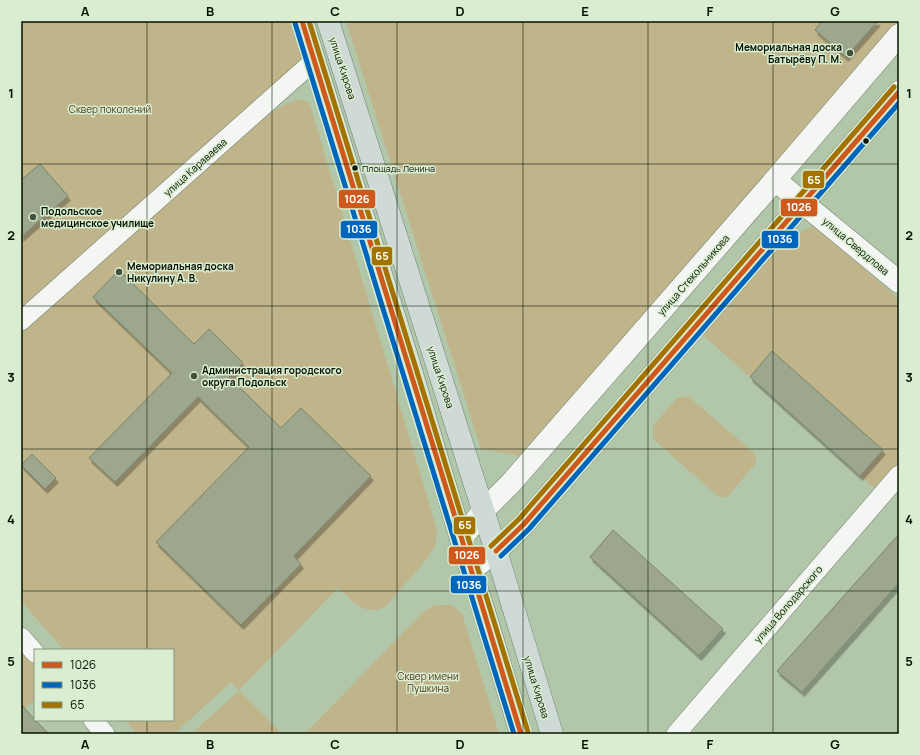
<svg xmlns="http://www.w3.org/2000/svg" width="920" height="755" viewBox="0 0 920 755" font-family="Manrope,sans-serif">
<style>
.green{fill:#bfb48a}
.building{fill:#9ca78e;stroke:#79846b;filter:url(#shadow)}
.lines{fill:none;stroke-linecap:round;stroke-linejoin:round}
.minor-casing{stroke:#73826c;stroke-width:20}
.tertiary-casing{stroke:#73826c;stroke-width:23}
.secondary-casing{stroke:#73826c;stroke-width:23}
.primary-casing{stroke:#6d8577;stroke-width:23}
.minor{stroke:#f3f6f2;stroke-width:19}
.tertiary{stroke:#f3f6f2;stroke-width:22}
.secondary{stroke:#f3f6f2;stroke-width:22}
.primary{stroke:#cfdad6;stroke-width:22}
.bus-1-casing{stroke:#daedd1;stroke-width:8}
.bus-2-casing{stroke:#daedd1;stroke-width:8}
.bus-3-casing{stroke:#daedd1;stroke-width:8}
.bus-1{stroke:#cf591d;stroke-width:5}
.bus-2{stroke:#0065bd;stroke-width:5}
.bus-3{stroke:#a37200;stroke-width:5}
.grid{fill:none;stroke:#061201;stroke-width:1;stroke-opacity:0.55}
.poi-dot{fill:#42513c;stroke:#daedd1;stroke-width:1.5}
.bus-dot{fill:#061201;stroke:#daedd1;stroke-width:1.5}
.labels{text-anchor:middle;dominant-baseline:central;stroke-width:3;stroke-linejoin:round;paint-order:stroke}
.bus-label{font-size:9px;fill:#061201;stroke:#daedd1;text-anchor:start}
.poi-label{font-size:10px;font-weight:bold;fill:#061201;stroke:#daedd1;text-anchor:start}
.street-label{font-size:10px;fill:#061201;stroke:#daedd1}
.park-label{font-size:10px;fill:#4b3717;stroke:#daedd1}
.line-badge{stroke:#daedd1;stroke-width:1.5}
.badge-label{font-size:11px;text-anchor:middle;font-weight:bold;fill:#fff}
.neatline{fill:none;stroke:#061201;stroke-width:1.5}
.grid-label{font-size:13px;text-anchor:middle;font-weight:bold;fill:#061201}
</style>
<defs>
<filter id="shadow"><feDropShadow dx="2.5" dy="4.5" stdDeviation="0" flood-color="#0004"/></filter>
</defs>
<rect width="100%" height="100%" fill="#b2c6a9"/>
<g class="green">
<path d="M21,21h268l13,38 -281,251z"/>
<path d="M346,21h553v3l-379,432 -39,-7z"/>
<path d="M298,99l11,3 128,428 -2,16 -9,14 -41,47c-22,10 -32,-7 -47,-19l-99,102 43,44h-91l48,-43 -8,-9 -57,52h-37l-12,-14h48v-70h-109l-43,-49v-268l236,-211 23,-15z"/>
<path d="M814,226l85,73v171l-20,22 -19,-16 23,-26 -111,-98 -22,25 -47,-42 85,-99z"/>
<path d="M688,396l67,58 1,9 -29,34h-8l-66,-58v-13l24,-28z"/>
<path d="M435,605h17l10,9 37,120h-194l118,-122z"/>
<path d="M21,645l14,16v38l-14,13z"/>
</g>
<g class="building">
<path d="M822,21h56l-32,36 -31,-27z"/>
<path d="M40,164l28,32 -47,41v-57z"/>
<path d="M119,270l75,74 15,-15 34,34 -14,14 52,51 20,-20 70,68 -77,80 7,8 -60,61 -85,-83 93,-95 -51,-50 -83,85 -26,-24 83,-85 -79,-76z"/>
<path d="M772,351l111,99 -23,26 -110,-99z"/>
<path d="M32,454l24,24 -11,11 -24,-24z"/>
<path d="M613,530l110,99 -24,27 -109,-99z"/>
<path d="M899,534v49l-97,109 -25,-21z"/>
<path d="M21,704l14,16 14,14h-28z"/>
</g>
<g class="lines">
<defs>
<g id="minor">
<path d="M21,321l294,-261"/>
<path d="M21,637l14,16"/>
<path d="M93,720l12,14"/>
<path d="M676,734l223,-259"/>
</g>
<path id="tertiary" d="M775,180l124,102"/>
<g id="secondary">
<path d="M461,539l22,-28 28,-28 264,-303 124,-145"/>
<path d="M471,570l25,-19 28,-27 375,-432"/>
</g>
<g id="primary">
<path d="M302,21l106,339 53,179 23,72 37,123"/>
<path d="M328,21l168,530 56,183"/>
</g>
</defs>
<use href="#minor" class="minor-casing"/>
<use href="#tertiary" class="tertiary-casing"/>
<use href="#secondary" class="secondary-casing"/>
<use href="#primary" class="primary-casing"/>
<use href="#minor" class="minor"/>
<use href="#tertiary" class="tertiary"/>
<use href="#secondary" class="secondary"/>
<use href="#primary" class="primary"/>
<defs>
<g id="bus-1">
<path d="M302,21c74,237 147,475 219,713"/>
<path d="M496,551l28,-27 375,-432"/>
</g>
<g id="bus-2">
<path d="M295,23c74,237 147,474 219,711"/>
<path d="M501,556l28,-27 370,-426"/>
</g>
<g id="bus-3">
<path d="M309,21c74,237 147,474 219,711"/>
<path d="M491,546l28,-27 375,-432"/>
</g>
</defs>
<use href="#bus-1" class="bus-1-casing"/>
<use href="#bus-2" class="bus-2-casing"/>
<use href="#bus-3" class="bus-3-casing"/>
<use href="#bus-1" class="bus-1"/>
<use href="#bus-2" class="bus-2"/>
<use href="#bus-3" class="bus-3"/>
</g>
<path class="grid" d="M147,21v629M272,21v713M397,21v713M523,21v713M648,21v713M773,21v713M21,164h878M21,306h878M21,449h878M21,591h878M147,720v14"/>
<g class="poi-dot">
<circle cx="850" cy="53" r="4"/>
<circle cx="33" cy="217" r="4"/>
<circle cx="119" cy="272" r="4"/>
<circle cx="194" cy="376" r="4"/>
</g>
<g class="bus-dot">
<circle cx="866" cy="141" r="3.5"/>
<circle cx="355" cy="168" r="3.5"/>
</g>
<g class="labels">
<g class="bus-label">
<text x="362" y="168">Площадь Ленина</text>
</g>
<g class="poi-label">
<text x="842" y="47" text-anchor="end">Мемориальная доска<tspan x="842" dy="12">Батырёву П. М.</tspan></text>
<text x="41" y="211">Подольское<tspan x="41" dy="12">медицинское училище</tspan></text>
<text x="127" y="266">Мемориальная доска<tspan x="127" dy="12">Никулину А. В.</tspan></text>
<text x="202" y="370">Администрация городского<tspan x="202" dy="12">округа Подольск</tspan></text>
</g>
<g class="street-label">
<text transform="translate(343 68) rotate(72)">улица Кирова</text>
<text transform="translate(195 167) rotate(-42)">улица Караваева</text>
<text transform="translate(856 246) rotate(40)">улица Свердлова</text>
<text transform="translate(693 275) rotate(-49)">улица Стекольникова</text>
<text transform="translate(441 377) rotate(72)">улица Кирова</text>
<text transform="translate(788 604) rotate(-49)">улица Володарского</text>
<text transform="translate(537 687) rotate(73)">улица Кирова</text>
</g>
<g class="park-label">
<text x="110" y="109">Сквер поколений</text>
<text x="428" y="676">Сквер имени<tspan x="428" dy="12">Пушкина</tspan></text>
</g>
</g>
<g class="line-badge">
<rect x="802" y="170" width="23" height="19" rx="4" fill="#a37200"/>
<rect x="338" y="189" width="38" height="20" rx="4" fill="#cf591d"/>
<rect x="780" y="198" width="38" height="19" rx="4" fill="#cf591d"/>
<rect x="340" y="220" width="38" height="19" rx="4" fill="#0065bd"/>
<rect x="761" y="230" width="38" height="19" rx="4" fill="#0065bd"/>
<rect x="371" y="246" width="22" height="20" rx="4" fill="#a37200"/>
<rect x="453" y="516" width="23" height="19" rx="4" fill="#a37200"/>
<rect x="448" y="546" width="38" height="19" rx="4" fill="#cf591d"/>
<rect x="450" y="575" width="37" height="19" rx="4" fill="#0065bd"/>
</g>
<g class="badge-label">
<text x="814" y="184">65</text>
<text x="357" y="203">1026</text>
<text x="799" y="211">1026</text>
<text x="359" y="233">1036</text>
<text x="780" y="243">1036</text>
<text x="382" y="260">65</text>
<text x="465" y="529">65</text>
<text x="467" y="559">1026</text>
<text x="469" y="589">1036</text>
</g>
<rect width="920" height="755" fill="none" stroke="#daedd1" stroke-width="44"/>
<rect x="34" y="649" width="140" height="72" fill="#daedd1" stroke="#85957e"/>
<rect x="42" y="662" width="20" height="6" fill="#cf591d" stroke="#85957e"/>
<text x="70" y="669" font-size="12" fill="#061201">1026</text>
<rect x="42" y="682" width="20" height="6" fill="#0065bd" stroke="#85957e"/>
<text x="70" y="689" font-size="12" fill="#061201">1036</text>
<rect x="42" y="702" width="20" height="6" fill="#a37200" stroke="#85957e"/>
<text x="70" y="709" font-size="12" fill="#061201">65</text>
<rect x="22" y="22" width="876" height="711" class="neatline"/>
<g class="grid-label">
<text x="85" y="16">A</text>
<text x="210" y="16">B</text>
<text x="335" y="16">C</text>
<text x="460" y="16">D</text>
<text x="585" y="16">E</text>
<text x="710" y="16">F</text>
<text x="835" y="16">G</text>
<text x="11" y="98">1</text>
<text x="909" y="98">1</text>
<text x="11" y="240">2</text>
<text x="909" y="240">2</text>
<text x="11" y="382">3</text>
<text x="909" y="382">3</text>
<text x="11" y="524">4</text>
<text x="909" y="524">4</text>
<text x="11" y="666">5</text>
<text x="909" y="666">5</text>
<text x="85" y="749">A</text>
<text x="210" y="749">B</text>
<text x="335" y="749">C</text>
<text x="460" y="749">D</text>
<text x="585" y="749">E</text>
<text x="710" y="749">F</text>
<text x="835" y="749">G</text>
</g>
</svg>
